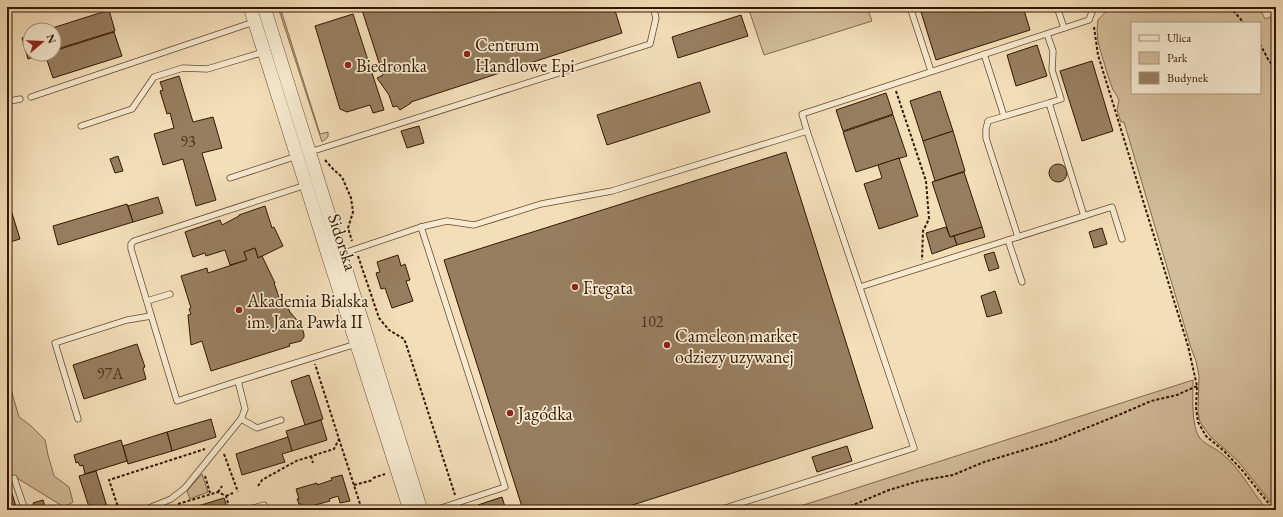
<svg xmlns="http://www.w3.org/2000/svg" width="1283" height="517" viewBox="0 0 1283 517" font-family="'EB Garamond',serif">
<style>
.green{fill:#d2bc99;stroke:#826a4c;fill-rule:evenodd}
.building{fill:#977e60;stroke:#331700}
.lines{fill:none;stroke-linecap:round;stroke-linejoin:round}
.service-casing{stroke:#63492e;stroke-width:7}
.tertiary-casing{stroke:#63492e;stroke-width:14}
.path{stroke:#331700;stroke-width:2;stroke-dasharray:3 2;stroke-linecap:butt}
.service{stroke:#f7ead1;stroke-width:5.5}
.tertiary{stroke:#f7ead1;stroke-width:13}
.poi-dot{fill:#8f2418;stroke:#f7ead1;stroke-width:1.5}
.labels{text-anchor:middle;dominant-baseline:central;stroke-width:3.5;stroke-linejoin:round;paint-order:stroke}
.number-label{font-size:16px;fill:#4c3118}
.poi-label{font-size:18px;fill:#331700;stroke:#f7ead1;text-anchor:start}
.street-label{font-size:18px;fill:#331700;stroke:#f7ead1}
</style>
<rect width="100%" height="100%" fill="#f3deb8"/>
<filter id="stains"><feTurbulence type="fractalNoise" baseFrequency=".005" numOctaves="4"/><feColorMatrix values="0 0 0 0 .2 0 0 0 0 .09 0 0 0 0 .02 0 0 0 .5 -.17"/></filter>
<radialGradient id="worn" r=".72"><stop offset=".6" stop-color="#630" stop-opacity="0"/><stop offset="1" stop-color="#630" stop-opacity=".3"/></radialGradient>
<g class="green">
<path d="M278,7h2l40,127 8,-2v5l-6,5z"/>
<path d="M748,7h119l5,14 -108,34z"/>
<path d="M1110,7h149l6,12 11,-4v494l-38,-48 -28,-25 -10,-14 -2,-9 1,-37 -3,-15 -5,-13 -67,-226h-3l-4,-12 2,-10 -3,-6 -3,-4 -5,-14 -10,-34 -1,-13 1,-9zM1132,23h128v70h-128z"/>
<path d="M7,376l12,41 11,8 15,15 3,15 6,21 15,11 4,15 -9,5 -57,-35z"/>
<path d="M1193,380c0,15 -2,45 6,57 5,7 16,11 22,16 21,16 30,40 47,57h-480z"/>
<path d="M202,474l6,18 -18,7 -3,-8z"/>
</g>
<g class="building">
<path d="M361,7h253l8,26 -211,69v1l-11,7 -3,-4 -4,1 -4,-12 -12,-17 6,-3z"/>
<path d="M936,7h87l7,23 -94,30 -15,-48z"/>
<path d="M109,10l6,21 -61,19v-20h-8z"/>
<path d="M353,14l31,96 -11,3 -3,-8 -23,7 -7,-3 -25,-83z"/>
<path d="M741,15l7,21 -70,22 -6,-21z"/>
<path d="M114,32l8,24 -69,22 -8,-24h9v-3z"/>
<path d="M30,35v19h12l-14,5 -6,-21z"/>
<path d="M1037,45l10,31 -31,10 -9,-31z"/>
<path d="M1092,61l21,70 -31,10 -22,-70z"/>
<path d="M179,76l14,46 20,-5 9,31 -20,5 14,47 -20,6 -13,-47 -20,6 -9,-31 20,-6 -4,-15 -3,1 -7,-23 3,-1 -3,-8z"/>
<path d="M700,82l10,30 -103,33 -10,-30z"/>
<path d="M940,91l13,40 -30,10 -13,-40z"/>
<path d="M886,93l7,21 -50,17 -7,-21z"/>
<path d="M893,115l14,41 -51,16 -13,-40z"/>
<path d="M419,126l5,17 -17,5 -6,-17z"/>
<path d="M953,131l12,40 -30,10 -12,-40z"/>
<path d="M786,152l87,276 -256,82h-94l-79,-250z"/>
<path d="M118,156l5,15 -8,2 -5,-14z"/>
<path d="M899,158l19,58 -39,13 -15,-45 18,-6 -4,-13z"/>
<circle cx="1058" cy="173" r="9"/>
<path d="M964,172l18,55 -32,10 -18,-55z"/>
<path d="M7,197l13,42 -13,4z"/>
<path d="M158,197l5,16 -30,9 -5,-16z"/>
<path d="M127,204l6,18 -75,23 -5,-19z"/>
<path d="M265,206l7,22 2,-1 9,19 -25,12 -3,-10 -11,4 3,8 -17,5 -5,-15 -19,6 -1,-3 -12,4 -8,-25 35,-12 2,5 17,-9v-1z"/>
<path d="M946,227l4,10 4,-1 3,9 -25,9 -6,-21z"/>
<path d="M982,227l3,10 -28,8 -3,-9z"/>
<path d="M1102,228l5,16 -13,4 -5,-16z"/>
<path d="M255,248l3,10 4,-2 13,27h-1l6,17 3,-2 7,14 11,13 3,9v3l-3,4 -12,3 1,2 -79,25 -9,-30 -11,4 -3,-30 3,-1 -2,-5 2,-1 -10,-32 26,-8 1,5 39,-13 -3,-8z"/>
<path d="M994,252l5,16 -10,3 -5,-16z"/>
<path d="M398,255l3,11 4,-2 5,16 -4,1 7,20 -21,7 -7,-20 -4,1 -5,-16 4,-1 -3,-10z"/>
<path d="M995,291l7,22 -15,4 -6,-21z"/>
<path d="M137,344l8,23 -2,1 3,11 -62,20 -11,-34z"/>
<path d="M309,375l14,44 -18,6 -14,-44z"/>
<path d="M211,419l5,18 -44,14 -5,-19z"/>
<path d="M321,420l6,20 -35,11 -6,-20z"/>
<path d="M167,432l5,19 -44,13 -5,-18z"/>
<path d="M288,437l4,14 -10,3 3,8 -43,13 -6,-21z"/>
<path d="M121,440l6,21 -42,13 -2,-9 -3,1 -2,-4 -2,1 -2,-8z"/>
<path d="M847,446l5,15 -35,11 -5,-15z"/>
<path d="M96,471l12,39h-18l-11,-34z"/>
<path d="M342,475l8,26 -10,2 -2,-7 -9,3 1,2 -15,4 2,5h-14l-2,-6h-2l-2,-5h2l-3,-10 21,-6v2l15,-5 -1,-2z"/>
<path d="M7,477l10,33h-10z"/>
<path d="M502,497l4,13h-26l-2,-5z"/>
<path d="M224,498l4,12h-43z"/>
<path d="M43,500l3,10h-10l-3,-7z"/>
</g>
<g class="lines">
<defs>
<g id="service">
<path d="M910,7l21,64"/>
<path d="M1057,7l7,21"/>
<path d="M1047,34l6,17 -1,19 9,29 -12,4"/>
<path d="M984,54l20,62"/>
<path d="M31,97l223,-75"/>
<path d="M7,100l3,1 10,-2"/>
<path d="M81,126l51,-17 22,-32 29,-9 24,1 57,-17"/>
<path d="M807,131l-5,-17 287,-94 3,-8 -1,-5"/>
<path d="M310,152l340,-108 6,-26 -3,-11"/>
<path d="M230,178l67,-22"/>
<path d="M421,227l26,-6 27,4 67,-21 71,-13 195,-60 107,317 -195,62"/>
<path d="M1018,237l-32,-99v-9l2,-8 61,-18 35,113"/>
<path d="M341,254l80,-27 84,260 -70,23"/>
<path d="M1022,282l-14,-42 104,-33 10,32"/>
<path d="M860,287l148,-47"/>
<path d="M147,301l23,-7"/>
<path d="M238,381l-61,20 -46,-152v-5l3,-3 172,-56"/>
<path d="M78,419l-23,-76 72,-23 24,-4"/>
<path d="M241,419l16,9 24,-8"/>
<path d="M14,478l11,32"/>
<path d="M144,510l27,-11 14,-11 56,-69 4,-10 -7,-28 118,-37"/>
<path d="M247,510l17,-5 2,5"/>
</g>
<g id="tertiary">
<path d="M250,7l79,251 81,252"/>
<path d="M264,7l157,503"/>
</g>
</defs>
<use href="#service" class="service-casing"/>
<use href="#tertiary" class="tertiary-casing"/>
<g class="path">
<path d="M1230,7l14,16"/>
<path d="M1265,11l10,-4"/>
<path d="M1094,27l4,28 90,291 9,40 -1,22 2,14 8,14 18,15 18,19 32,40"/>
<path d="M1260,44l9,17 7,7"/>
<path d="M896,91l30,90 3,38 -6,12 -1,29"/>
<path d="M325,160l8,9 9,8 9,21 2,14 -5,16 4,13"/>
<path d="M358,256l21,62 10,12 15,9 2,5 49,151"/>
<path d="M339,439l23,71"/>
<path d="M224,454l14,38"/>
<path d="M311,456l2,7"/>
<path d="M205,476l5,17"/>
<path d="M373,478l12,-4"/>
<path d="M354,485l19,-5"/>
<path d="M258,486l4,-6 34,-19 38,-12 5,-10 -24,-75"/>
<path d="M218,492l4,-6"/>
<path d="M226,496l7,-3"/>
<path d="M178,504l40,-12 8,4 4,14"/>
<path d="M323,508l6,2"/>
<path d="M119,510l-10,-30 96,-31"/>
<path d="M841,510l48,-20 30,-9 34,-6 31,-13 70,-21 67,-27 30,-13 26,-6 20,-9"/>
</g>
<use href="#service" class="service"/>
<use href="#tertiary" class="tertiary"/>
</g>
<g class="poi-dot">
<circle cx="467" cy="54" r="4"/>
<circle cx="348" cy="65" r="4"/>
<circle cx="575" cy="287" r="4"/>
<circle cx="239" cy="310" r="4"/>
<circle cx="667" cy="345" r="4"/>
<circle cx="510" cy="413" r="4"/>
</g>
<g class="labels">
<g class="number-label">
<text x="188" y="141">93</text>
<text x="652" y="321">102</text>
<text x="110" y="373">97A</text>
</g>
<g class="poi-label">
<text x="475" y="44">Centrum<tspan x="475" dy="21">Handlowe Epi</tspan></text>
<text x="356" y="65">Biedronka</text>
<text x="583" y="287">Fregata</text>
<text x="247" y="300">Akademia Bialska<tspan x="247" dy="21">im. Jana Pawła II</tspan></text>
<text x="675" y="335">Cameleon market<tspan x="675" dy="21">odziezy uzywanej</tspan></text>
<text x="518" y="413">Jagódka</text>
</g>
<g class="street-label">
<text transform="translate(343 242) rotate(72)">Sidorska</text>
</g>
</g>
<rect width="1283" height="517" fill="none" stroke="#f3deb8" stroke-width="24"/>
<rect x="8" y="8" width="1267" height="501" fill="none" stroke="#331700" stroke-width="2"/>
<rect x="12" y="12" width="1259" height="493" fill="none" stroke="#331700"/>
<rect x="1131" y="22" width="130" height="72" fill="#f7ead1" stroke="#a9967d"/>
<rect x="1139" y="35" width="20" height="6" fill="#f7ead1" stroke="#a9967d"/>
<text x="1167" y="42" font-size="12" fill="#331700">Ulica</text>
<rect x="1139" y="52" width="20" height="12" fill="#d2bc99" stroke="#a9967d"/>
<text x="1167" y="62" font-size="12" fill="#331700">Park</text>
<rect x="1139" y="72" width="20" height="12" fill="#977e60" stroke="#a9967d"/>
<text x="1167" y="82" font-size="12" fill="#331700">Budynek</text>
<g transform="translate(42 42) rotate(71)"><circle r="19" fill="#f7ead1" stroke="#a9967d"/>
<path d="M0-3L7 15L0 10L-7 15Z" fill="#8f2418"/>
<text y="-6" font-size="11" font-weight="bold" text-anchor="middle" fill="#331700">N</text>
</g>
<rect width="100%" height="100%" filter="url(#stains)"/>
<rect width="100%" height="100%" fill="url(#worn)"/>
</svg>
